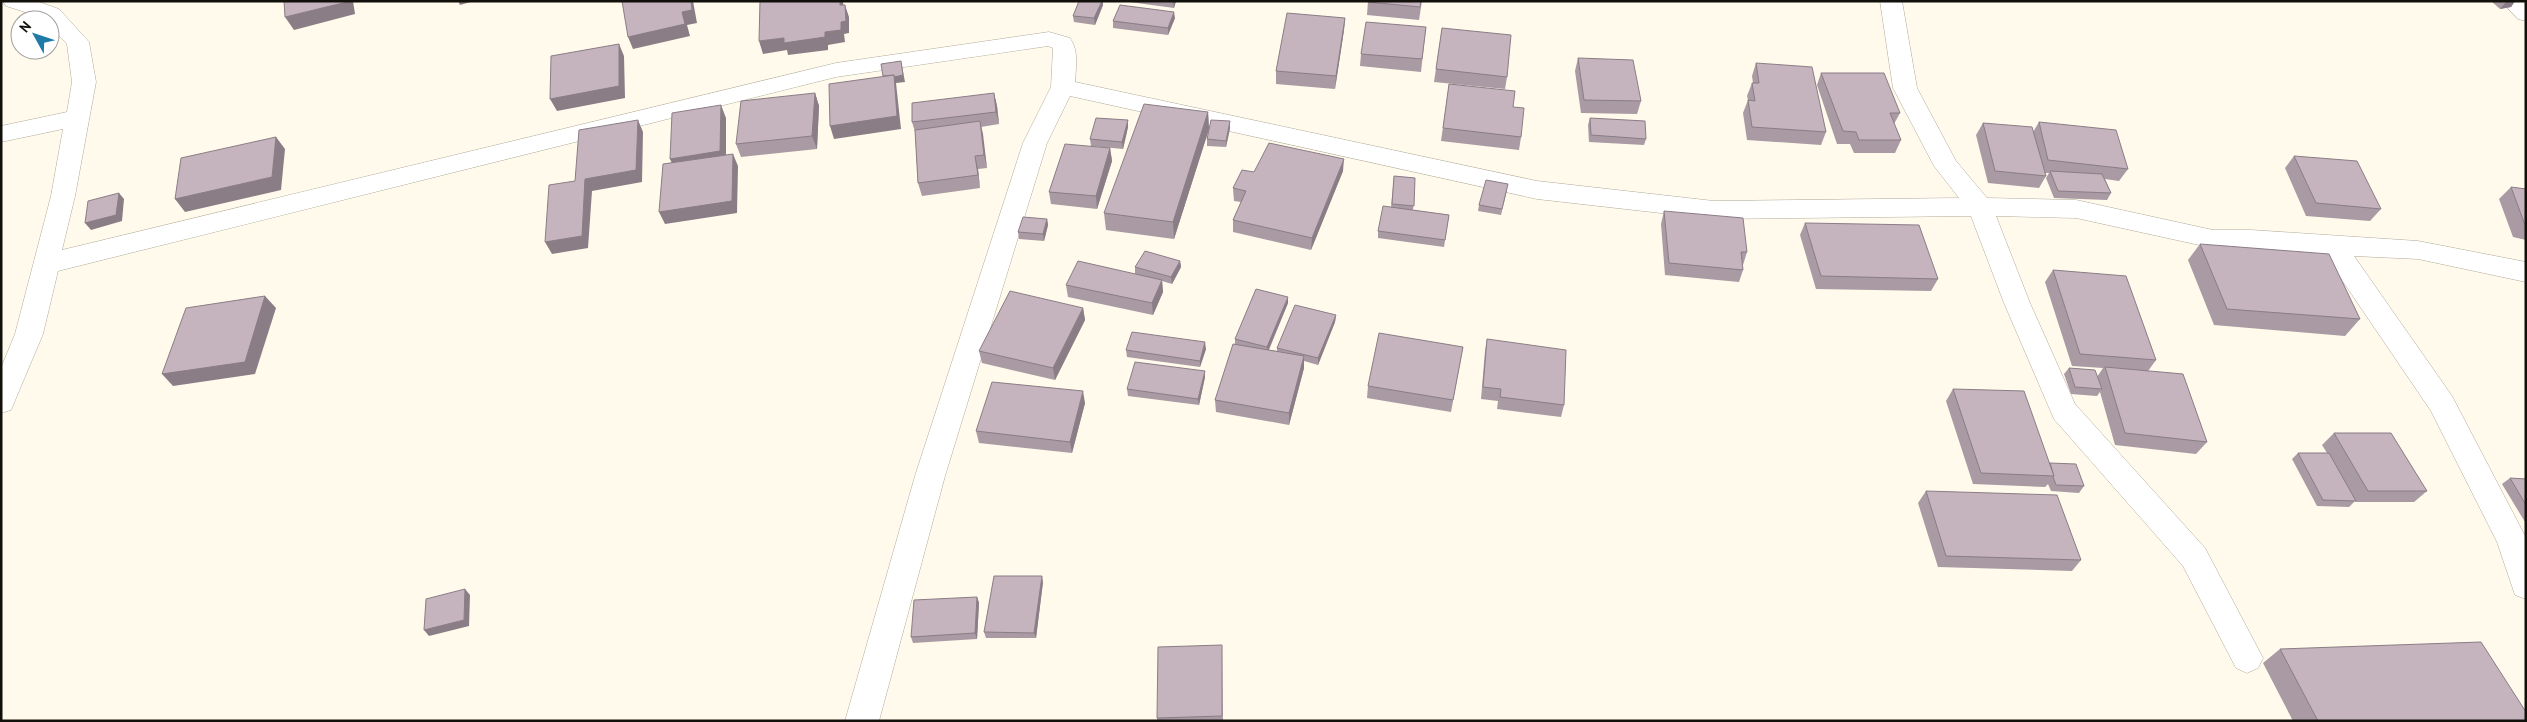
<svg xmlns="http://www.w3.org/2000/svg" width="2527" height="722" viewBox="0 0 2527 722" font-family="'PT Sans',sans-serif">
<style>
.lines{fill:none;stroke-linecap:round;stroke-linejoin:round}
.minor-casing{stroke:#afaa99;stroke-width:1}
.minor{fill:#fff;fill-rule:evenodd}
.wall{fill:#a99aa3}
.shaded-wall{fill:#8a7d85}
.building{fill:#c5b3be;stroke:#8a7d85}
</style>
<rect width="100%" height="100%" fill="#fffaeb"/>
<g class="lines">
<defs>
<g id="minor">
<path d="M3,1h33l23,8 30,33 7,40 -21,114 -13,54 774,-187 213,-31 21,6c9,14 6,27 5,44l462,99 177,20 245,-3 -25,-32 -41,-78 -13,-87h22l15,87 39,73 31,37 89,2 137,30h38l167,11 108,21v20l-108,-23 -64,-3 98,140 71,136 3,6v61l-11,-4 -18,-53 -66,-131 -106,-156 -74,-7h-38l-137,-30 -80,-2 34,87 45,101 130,144 58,110 -5,10 -11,5 -11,-5 -53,-102 -129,-147 -50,-116 -33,-87 -257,3 -177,-20 -467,-103 -23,47 -102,333 -66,245h-34l70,-245 108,-333 28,-56 2,-39 -5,-2 -212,31 -778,194 -15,63 -32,76 -10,3v-45l14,-34 36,-138 12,-67 -62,13v-16l66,-14 5,-30 -5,-38 -17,-18v-6l-44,-14z"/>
<path d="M2501,1h24l1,20 -8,-2z"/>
</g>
</defs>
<use href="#minor" class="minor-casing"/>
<use href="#minor" class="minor"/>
</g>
<g class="wall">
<path d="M1079,1h24v4l-8,20 -21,-3 -1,-6z"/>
<path d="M1122,1h54l-2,7z"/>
<path d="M1368,1h54l-3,19 -52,-5z"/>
<path d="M2491,1h24l-4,6 -11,2z"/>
<path d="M1175,18l-7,17 -55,-7v-7z"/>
<path d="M1345,18l-1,12 -9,59 -59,-5v-13z"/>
<path d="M1426,27l-5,45 -61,-6 1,-12z"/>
<path d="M1442,28l65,49 -2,12 -71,-7z"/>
<path d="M1578,58l63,43 -4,13 -56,-1 -6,-42z"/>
<path d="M1756,63l70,69 -5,13 -74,-5 -4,-27 5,-13 -1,-4 5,-13h1l-1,-7z"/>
<path d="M1821,73l79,40 -6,11 7,16 -6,13h-41l-4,-9h-13l-20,-59z"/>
<path d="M1449,84l64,23 8,30 -2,13 -78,-9z"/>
<path d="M815,93l4,13 -2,43 -76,8 -5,-13z"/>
<path d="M994,93l3,13 2,18 -18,3 6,41 -9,1 2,19 -58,8 -4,-13 -3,-51 -3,-10z"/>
<path d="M1208,112l1,17 -35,110 -68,-9 -2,-17z"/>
<path d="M1590,118l56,21 -2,6 -55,-3 -1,-17z"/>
<path d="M1128,120v7l-5,22 -32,-3 -1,-7z"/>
<path d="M2039,122l89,47 -9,12 -14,-2 6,14 -4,7 -53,-2 -8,-20 3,-5h-4l1,3 -7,12 -51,-5 -12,-48 7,-12 50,9z"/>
<path d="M1230,128l-4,19 -19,-1v-7z"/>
<path d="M1110,148l2,13 -15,48 -46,-5 -2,-12z"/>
<path d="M2294,156l87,53 -11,12 -64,-5 -21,-48z"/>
<path d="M1343,171l-32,79 -78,-18v-12l8,-18 -7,-1 -1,-13 21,-16z"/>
<path d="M1394,176l21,2 -2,32 36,5 -5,32 -66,-9v-7l13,-24z"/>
<path d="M2511,187l15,2v51l-13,-3 -14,-38z"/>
<path d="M1507,190l-6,25 -23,-4 1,-6z"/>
<path d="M1664,211l83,41 -4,13v5l-4,12 -74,-7 -4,-51z"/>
<path d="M1047,219l1,6 -4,16 -25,-2 -1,-7z"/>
<path d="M1805,223l133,56 -7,12 -115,-2 -16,-54z"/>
<path d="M2200,244l160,75 -15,17 -131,-11 -26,-65z"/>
<path d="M1180,261l1,6 -9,17 -10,-3 1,11 -10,23 -85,-18 -2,-12 69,-11v-7z"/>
<path d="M2053,270l103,90 -8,11 59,71 -11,12 -81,-9 -15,-53 -3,4 -26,-2 -7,-20 5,-6 28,9 6,-9 -31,-2 -27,-84z"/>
<path d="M1288,303l-19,47 8,1v-3l59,-33 -1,7 -17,43 -14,-4v7l-15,57 -73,-13 -1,-12 20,-56v-5z"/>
<path d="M1083,308l2,12 -30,60 -73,-17 -3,-12z"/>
<path d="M1487,339l77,66 -3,12 -64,-8 1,-8 -17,-2 4,-48z"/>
<path d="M1463,347l-12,65 -84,-14 1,-12z"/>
<path d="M1206,349l-6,18 -73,-10 -1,-7z"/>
<path d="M1205,371v6l-6,28 -71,-9 -1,-7z"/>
<path d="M1953,389l97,74 34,23 -5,7 -28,-2 -3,-7 -3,3 -72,-3 -27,-83z"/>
<path d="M1085,403l-13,50 -93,-10 -3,-12z"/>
<path d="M2334,433l93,58 -13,11h-58l-1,-1 -6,6 -32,-1 -25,-47 6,-6h29l-5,-8z"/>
<path d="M2510,478l16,1v43h-1l-23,-38z"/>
<path d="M1926,491l155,69 -9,11 -134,-4 -20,-64z"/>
<path d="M1043,582l-7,56h-50l-2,-6z"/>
<path d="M977,597l2,6 -2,36 -64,4 -2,-6z"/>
<path d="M1222,645l1,76h-66v-3z"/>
<path d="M2280,649l246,72h-233l-30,-58z"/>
</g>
<g class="shaded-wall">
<path d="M347,1h6l2,13 -61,16 -9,-13z"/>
<path d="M458,1h16l-14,4z"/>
<path d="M691,1h2l4,22 -10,2 3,11 -57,13 -5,-12 54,-25z"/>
<path d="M840,1h3l1,17 -4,-13z"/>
<path d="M1102,1h1v4l-8,20 -1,-7z"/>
<path d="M1173,1h3l-2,7z"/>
<path d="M2510,1h5l-4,6 -11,2 6,-7z"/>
<path d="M845,5l4,12v16l-5,1 1,8 -17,3v5l-40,5 -1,-5 -24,4 -4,-13 66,-9 16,-10z"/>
<path d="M1174,12l1,6 -7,17v-7z"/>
<path d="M1345,18l-1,12 -9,59 1,-13z"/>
<path d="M619,44l5,12 1,42 -68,13 -7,-12z"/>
<path d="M901,61l4,21 -9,1 5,46 -67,10 -4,-13z"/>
<path d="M815,93l4,13 -2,43 -5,-13z"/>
<path d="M994,93l3,13 2,18 -3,-12z"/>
<path d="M721,105l5,13v46l-50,8 -6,-13z"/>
<path d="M1208,112l1,17 -35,110 -1,-17z"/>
<path d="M638,120l5,12 -1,50 -50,9 -4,57 -36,6 -7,-12 40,-63z"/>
<path d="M1128,120v7l-5,22 -1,-7z"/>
<path d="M980,121l3,13 4,34 -3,-13z"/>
<path d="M1230,121v7l-4,19v-6z"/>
<path d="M276,137l9,12 -4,41 -96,22 -10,-13z"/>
<path d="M1110,148l2,13 -15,48 -1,-13z"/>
<path d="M733,154l5,12 -1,47 -72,11 -6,-12z"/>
<path d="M975,156l3,13 2,19 -2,-13z"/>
<path d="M1344,159l-1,12 -32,79 1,-12z"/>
<path d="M119,193l5,6 -2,22 -31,9 -6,-7z"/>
<path d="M1047,219l1,6 -4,16 -1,-7z"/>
<path d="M1180,261l1,6 -9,17 -1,-7z"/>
<path d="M1162,280l1,12 -10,23 -1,-12z"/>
<path d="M265,296l11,12 -21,66 -82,12 -11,-12z"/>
<path d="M1288,297v6l-21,50v-6z"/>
<path d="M1083,308l2,12 -30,60 -2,-12z"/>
<path d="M1336,315l-1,7 -17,43v-7z"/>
<path d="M1205,342l1,7 -6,18v-6z"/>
<path d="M1304,356v12l-15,57v-12z"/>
<path d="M1205,371v6l-6,28 -1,-6z"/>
<path d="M1083,391l2,12 -13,50 -2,-11z"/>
<path d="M1042,576l1,6 -7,56 -2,-5z"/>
<path d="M465,589l5,6 -1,31 -40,10 -5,-6z"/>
<path d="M977,597l2,6 -2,36 -2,-6z"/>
</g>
<g class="building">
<path d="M284,1h63v1l-62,15z"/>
<path d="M622,1h69l1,9 -10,2 3,12 -57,13z"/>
<path d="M760,1h80v4h5l1,16 -5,1v8l-16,2v5l-41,6v-5l-25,3z"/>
<path d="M1079,1h23l-8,17 -21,-2z"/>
<path d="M1368,1h53l-1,6 -52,-5z"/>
<path d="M1120,5l54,7 -6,16 -55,-7z"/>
<path d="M1287,13l58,5 -9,58 -60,-5z"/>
<path d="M1366,22l60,5 -4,32 -61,-5z"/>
<path d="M1442,28l69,7 -4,42 -71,-8z"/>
<path d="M619,44v42l-69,13 1,-43z"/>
<path d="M1578,58l55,2 8,41 -57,-1z"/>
<path d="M901,61l2,14 -9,2v-2l-11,1 -2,-12z"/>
<path d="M1756,63l56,4 14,65 -74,-5 -4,-27 7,1 -3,-18h7z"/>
<path d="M1821,73h63l16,40h-10l11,27h-42l-3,-8 -13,-1z"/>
<path d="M894,75l3,41 -67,10 -1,-42z"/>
<path d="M1449,84l66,7 -2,16 11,1 -3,29 -78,-9z"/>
<path d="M815,93l-3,43 -76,8 5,-43z"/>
<path d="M994,93l2,19 -84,10v-19z"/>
<path d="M1144,104l64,8 -35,110 -69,-9z"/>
<path d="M721,105l-1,46 -50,8 2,-46z"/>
<path d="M1096,118l32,2 -6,22 -32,-3z"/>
<path d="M1590,118l55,3 1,18 -55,-4z"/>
<path d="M638,120l-2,50 -51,9 -3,57 -37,6 4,-57 26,-4 4,-51z"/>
<path d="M1211,120l19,1 -4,20 -19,-2z"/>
<path d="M980,121l4,34 -9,1 3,19 -60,8 -3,-53z"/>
<path d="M2039,122l77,8 12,39 -80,-9z"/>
<path d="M1983,123l49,4 14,49 -51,-5z"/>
<path d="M276,137l-4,40 -97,22 6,-41z"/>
<path d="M1269,143l75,16 -32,79 -79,-18 13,-29 -13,-3 9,-18 12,2z"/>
<path d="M1065,144l45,4 -14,48 -47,-4z"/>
<path d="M733,154l-1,47 -73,11 4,-48z"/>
<path d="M2294,156l63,5 24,48 -65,-6z"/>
<path d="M2050,171l52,3 9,19 -53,-2z"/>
<path d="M1394,176l21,2 -1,28 -22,-2z"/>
<path d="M1486,180l22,4 -6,25 -23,-4z"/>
<path d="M2511,187l15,2v36h-1z"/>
<path d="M119,193l-3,22 -31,8 3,-22z"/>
<path d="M1383,206l66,9 -4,25 -67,-9z"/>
<path d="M1664,211l79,7 4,34h-6l2,18 -74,-7z"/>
<path d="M1023,217l24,2 -4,15 -25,-2z"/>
<path d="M1805,223l114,2 19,54 -117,-3z"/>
<path d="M2200,244l129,10 31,65 -133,-10z"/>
<path d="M1145,251l35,10 -9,16 -36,-10z"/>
<path d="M1078,261l84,19 -10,23 -86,-18z"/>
<path d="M2053,270l73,6 30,84 -76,-6z"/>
<path d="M1256,289l32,8 -21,50 -32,-8z"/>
<path d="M1010,291l73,17 -30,60 -74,-17z"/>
<path d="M265,296l-20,66 -83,12 24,-66z"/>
<path d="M1295,305l41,10 -18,43 -41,-10z"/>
<path d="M1132,332l73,10 -5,19 -74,-11z"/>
<path d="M1379,333l84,14 -10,53 -85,-14z"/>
<path d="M1487,339l79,11 -2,55 -64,-8 1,-8 -18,-2z"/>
<path d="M1233,344l71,12 -15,57 -74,-13z"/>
<path d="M1135,362l70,9 -7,28 -71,-10z"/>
<path d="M2105,367l78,7 24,68 -82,-9z"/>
<path d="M2069,368l26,2 7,19 -27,-2z"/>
<path d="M992,382l91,9 -13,51 -94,-11z"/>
<path d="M1953,389l71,2 30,85 -73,-3z"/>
<path d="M2334,433h57l36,58h-59z"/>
<path d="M2298,453h31l27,48 -33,-1z"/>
<path d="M2050,463l26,1 8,22 -28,-1 -3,-8 1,-1z"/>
<path d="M2510,478l16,1v26z"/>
<path d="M1926,491l131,4 24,65 -135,-4z"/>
<path d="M994,576h48l-8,57 -50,-1z"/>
<path d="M465,589l-1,31 -40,10 2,-31z"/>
<path d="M977,597l-2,36 -64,4 3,-37z"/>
<path d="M2481,642l45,70v9h-208l-38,-72z"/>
<path d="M1222,645v71l-65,2 1,-71z"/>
</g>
<rect width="2527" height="722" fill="none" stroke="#12100a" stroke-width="5"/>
<g transform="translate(35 35) rotate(310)"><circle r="24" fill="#ffffff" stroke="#a09f9d"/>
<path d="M0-4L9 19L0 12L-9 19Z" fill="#1e7ba8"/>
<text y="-8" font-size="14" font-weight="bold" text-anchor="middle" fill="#12100a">N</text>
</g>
</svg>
